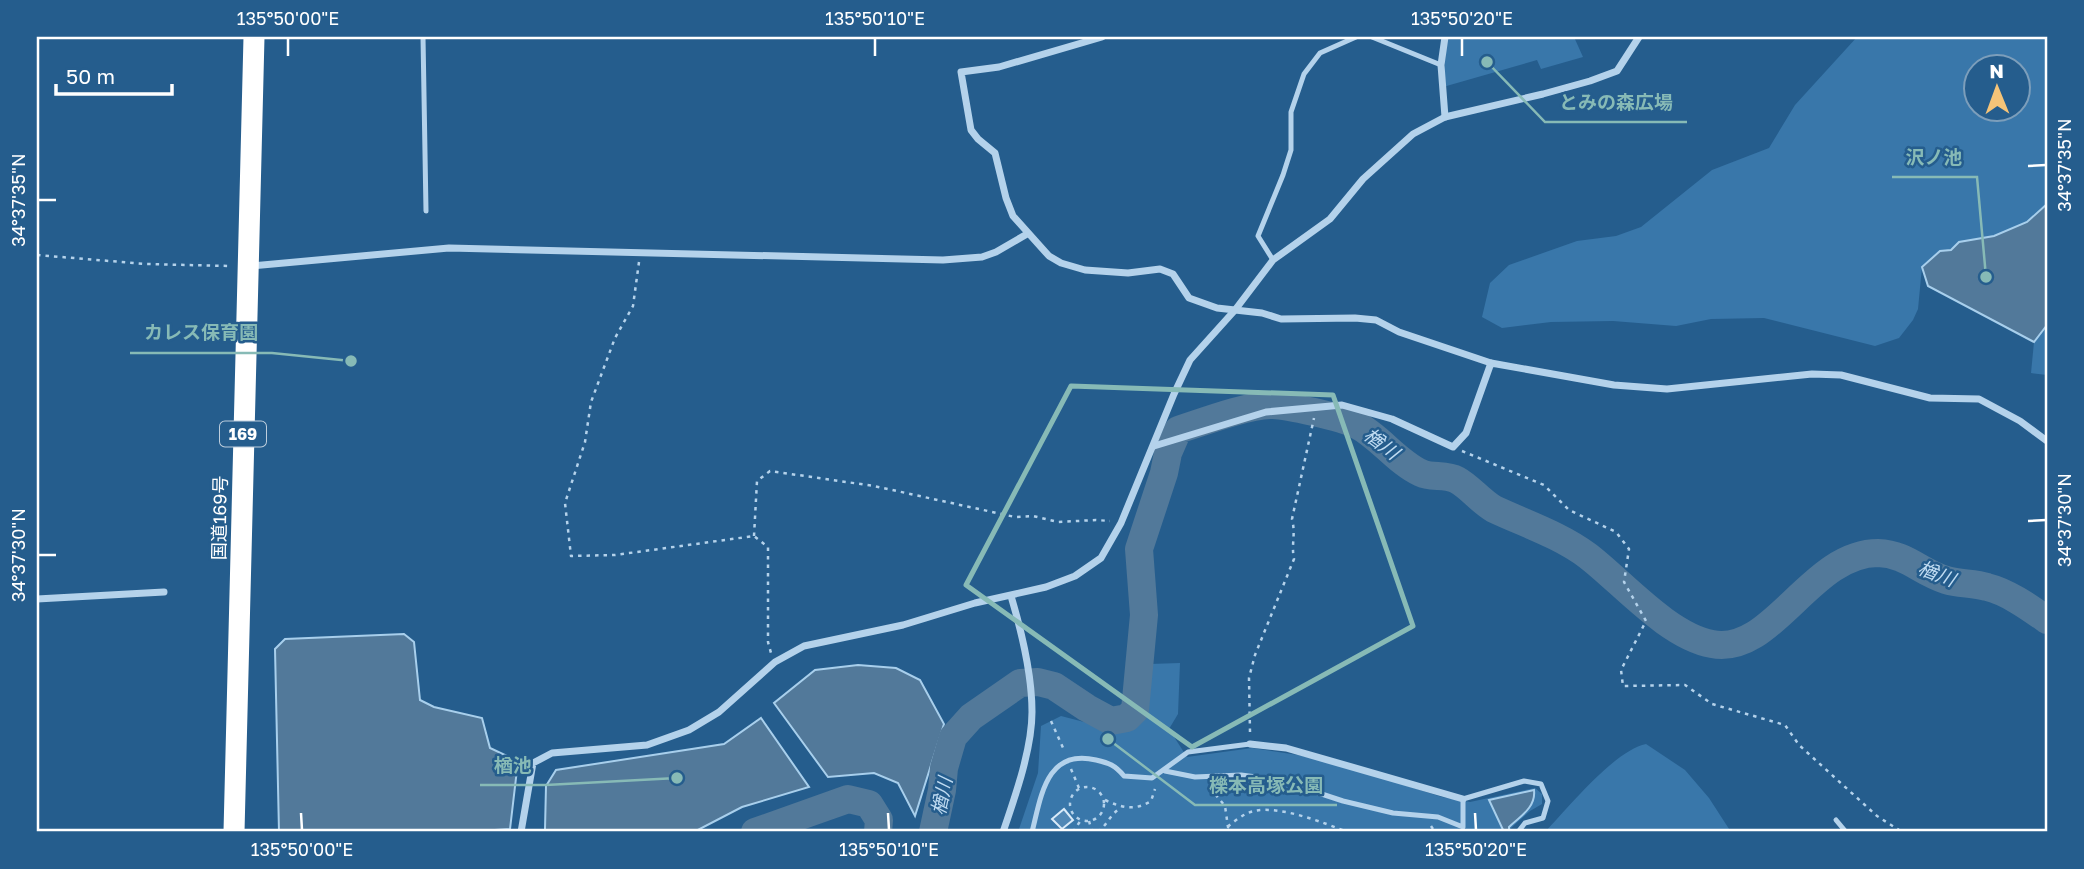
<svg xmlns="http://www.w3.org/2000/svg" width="2084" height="869" viewBox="0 0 2084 869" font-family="'Golos Text','Noto Sans JP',sans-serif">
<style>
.green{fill:#3977aa;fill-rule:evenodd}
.water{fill:#52799a;stroke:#a8cfec;stroke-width:2}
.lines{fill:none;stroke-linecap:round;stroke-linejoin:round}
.river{stroke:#52799a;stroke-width:28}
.building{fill:#5188b6;stroke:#d9eaf8;stroke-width:2}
.path{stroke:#b4d2eb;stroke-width:2.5;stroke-dasharray:3.5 5;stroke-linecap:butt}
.lane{stroke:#b4d2eb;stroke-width:5}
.street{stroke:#b4d2eb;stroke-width:7}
.highway{stroke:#fff;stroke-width:21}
.marked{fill:none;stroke:#87bab6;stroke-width:5;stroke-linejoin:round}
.ticks{fill:none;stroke:#fff;stroke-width:2.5}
.labels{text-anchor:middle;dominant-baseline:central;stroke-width:5;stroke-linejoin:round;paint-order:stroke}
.shield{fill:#255d8d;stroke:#becedd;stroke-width:2}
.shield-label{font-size:16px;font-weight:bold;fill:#fff}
.street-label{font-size:18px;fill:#fff;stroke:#255d8d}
.water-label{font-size:19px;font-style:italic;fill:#c0dcf2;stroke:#255d8d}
.leader{fill:none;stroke:#87bab6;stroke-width:2.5}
.callout-dot{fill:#87bab6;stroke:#255d8d;stroke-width:2.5}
.callout-label{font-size:19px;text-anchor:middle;font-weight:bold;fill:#87bab6;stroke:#255d8d;stroke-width:5;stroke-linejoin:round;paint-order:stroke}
.neatline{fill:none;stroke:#fff;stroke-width:2.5}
.ticks-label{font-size:18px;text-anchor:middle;fill:#fff}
</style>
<rect width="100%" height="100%" fill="#255d8d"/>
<g class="green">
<path d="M1447,37h127l9,20 -42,12 -4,-9 -94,27z"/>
<path d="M1857,37h190v167l-20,18 -33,14 -35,6 -8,8 -11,2 -18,15 -4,42 -5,11 -14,18 -24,8 -111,-28 -53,1 -35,7 -63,-5 -62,1 -49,6 -20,-11 8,-34 19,-18 68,-24 39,-5 25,-9 71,-57 57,-22 26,-43zM1976,66h42v42h-42z"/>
<path d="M2047,325v50l-16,-2 3,-31z"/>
<path d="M1180,663l-2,51 -9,15 18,28 65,-9 46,7 43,10 101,32 28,5 65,-14 7,6v10l-12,7 -19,17 -1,4h-492l20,-59 3,-47 20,-10 54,14 33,-21 2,-45z"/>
<path d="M1646,744l39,26 24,28 22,34h-186c23,-24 70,-82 101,-88z"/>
</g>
<g class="water">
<path d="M2047,204v121l-13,17 -106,-56 -6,-19 18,-16 11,-1 8,-8 35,-6 33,-14z"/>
<path d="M404,634l10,8 6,58 14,7 48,11 8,30 28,13 -8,68 -46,3h-185l-4,-183 10,-10z"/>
<path d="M858,665l38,3 24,12 24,44 -29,92 -17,-33 -24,-10 -46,4 -54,-74 41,-33z"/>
<path d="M761,718l48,69 -67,20 -48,25h-147l-2,-3 1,-43 10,-16 168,-26z"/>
<path d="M1534,790c2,17 -13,26 -25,37v5h-5l-15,-32z"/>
</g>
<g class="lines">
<g class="river">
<path d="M755,832l93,-33 21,5 10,16 -1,12"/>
<path d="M933,832l9,-42 2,-22 9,-31 18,-20 49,-34 18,-1 16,4 33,22 24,13 16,-3 8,-8 9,-95 -5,-66 25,-76 4,-20 10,-23c25,-8 67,-24 92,-25 13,-1 75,13 87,20 23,12 40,37 64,48 10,5 25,1 36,7 13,7 23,21 37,29 32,15 66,26 94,47 35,27 80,80 124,88 61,12 98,-91 166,-91 29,1 42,19 68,27 13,4 28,3 41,7 21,5 43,21 60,33"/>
</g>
</g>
<path class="building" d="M1064,809l9,11 -11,9 -10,-10z"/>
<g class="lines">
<g class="path">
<path d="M37,255l109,9 83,2"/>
<path d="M639,262l-6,44 -18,32 -24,64 -6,40 -20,61 6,53 44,-1 139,-19 14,11v95l3,11"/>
<path d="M1462,451l82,34 25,25 47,22 13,17 -5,33 22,39 -25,49 2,16 62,-1 27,19 73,21 14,20 78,71 25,16"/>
<path d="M754,536l3,-55 13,-10 104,15 141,31 18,-1 25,6 38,-2 14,1"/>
<path d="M1051,721l13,29"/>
<path d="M1250,732l-1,-54 6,-23 39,-96c-3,-15 2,-24 -2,-40l22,-101"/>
<path d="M1071,769l8,19"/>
<circle cx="1087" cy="804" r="17"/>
<path d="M1210,788l15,18 3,21 7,5"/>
<path d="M1105,800c17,8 30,11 46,1l4,-12"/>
<path d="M1089,821l3,11"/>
<path d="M1431,826l4,6"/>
<path d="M1073,832l8,-12"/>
<path d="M1098,832c10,-8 12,-18 23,-24"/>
<path d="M1221,832c9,-7 22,-19 33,-21 25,-6 71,12 93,21"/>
</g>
<g class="lane">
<path d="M423,37l3,174"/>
<path d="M1372,37l69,28"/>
<path d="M1273,260l-15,-24 25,-61 8,-25v-38l13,-38 16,-21 36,-16"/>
<path d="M1165,771l30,6 46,-2 38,5 64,21 50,12 45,4 25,10v-28l61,-18 17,3 7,17 -5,17 -18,5 -7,9"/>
<path d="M1836,820l10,12"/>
<path d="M1032,832c9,-35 14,-84 64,-72 13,3 19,5 28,16l28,2 36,-26 62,-8"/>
</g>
<g class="street">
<path d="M1102,37l-103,30 -38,5 10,58 7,9 17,14 11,45 7,18 36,40 12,7 24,7 43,3 32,-4 13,5 16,24 28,10 45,5 19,6 74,-1 21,2 23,12 92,31"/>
<path d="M1445,117l-4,-52 4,-28"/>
<path d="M251,266l198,-18 494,12 39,-3 14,-5 31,-18"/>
<path d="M1154,446l112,-34 76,-7 50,14 61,28 13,-14 25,-70 123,22 53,4 145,-15 29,1 89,23 49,1 41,22 27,20"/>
<path d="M37,599l127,-7"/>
<path d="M1250,744l36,4 177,51"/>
<path d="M521,832l12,-69 19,-10 95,-8 42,-15 30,-18 56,-50 29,-16 99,-21 72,-22 71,-16 29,-11 26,-18 20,-35 53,-129 16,-34 45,-50 38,-50 57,-41 33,-40 50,-45 32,-17 98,-23 47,-13 27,-10 22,-34"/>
<path d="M1003,832c12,-35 29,-83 29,-120 0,-39 -10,-79 -21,-116"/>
</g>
<path class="highway" d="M234,832l20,-795"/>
</g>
<path class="marked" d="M1071,386l262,9 80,231 -221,121 -226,-162z"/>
<path class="ticks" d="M288,38v18M875,38v18M1462,38v18M2028,166l18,-1M38,200h18M2028,521l18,-1M38,555h18M301,813l1,17M888,813l1,17M1475,813l1,17"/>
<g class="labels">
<rect class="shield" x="220" y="421.5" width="46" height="25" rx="5"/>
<g class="shield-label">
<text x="243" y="434">169</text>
</g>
<g class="street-label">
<text transform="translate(219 518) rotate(-89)">国道169号</text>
</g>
<g class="water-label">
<text transform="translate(1382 443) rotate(37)">楢川</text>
<text transform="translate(1937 573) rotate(21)">楢川</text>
<text transform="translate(941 796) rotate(-78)">楢川</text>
</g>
</g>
<path class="leader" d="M1487 62L1545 122H1687M1986 277L1977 177H1892M351 361L272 353H130M677 778L546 785H480M1108 739L1195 805H1337"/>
<g class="callout-dot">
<circle cx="1487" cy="62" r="7"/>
<circle cx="1986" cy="277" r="7"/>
<circle cx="351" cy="361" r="7"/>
<circle cx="677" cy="778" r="7"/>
<circle cx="1108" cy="739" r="7"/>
</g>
<g class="callout-label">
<text x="1616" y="109">とみの森広場</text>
<text x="1934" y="164">沢ノ池</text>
<text x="201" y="339">カレス保育園</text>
<text x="513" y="772">楢池</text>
<text x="1266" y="792">櫟本高塚公園</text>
</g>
<rect width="2084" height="869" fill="none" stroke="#255d8d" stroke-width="77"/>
<g transform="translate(1997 88) rotate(359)"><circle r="33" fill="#255d8d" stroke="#7c9ebb" stroke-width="2"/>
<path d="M0-5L12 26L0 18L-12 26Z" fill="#f5c478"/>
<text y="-10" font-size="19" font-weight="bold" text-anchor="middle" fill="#ffffff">N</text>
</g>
<path d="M56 84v10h116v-10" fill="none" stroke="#ffffff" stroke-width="3.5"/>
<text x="66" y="84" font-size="21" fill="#ffffff" stroke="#255d8d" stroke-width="5" paint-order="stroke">50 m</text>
<rect x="38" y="38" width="2008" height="792" class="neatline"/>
<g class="ticks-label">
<text x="288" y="25">135°50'00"E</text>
<text x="875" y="25">135°50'10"E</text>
<text x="1462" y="25">135°50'20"E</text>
<text transform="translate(2065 165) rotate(-90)" y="6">34°37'35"N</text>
<text transform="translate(19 200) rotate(-90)" y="6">34°37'35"N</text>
<text transform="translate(2065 520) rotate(-90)" y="6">34°37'30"N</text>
<text transform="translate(19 555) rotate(-90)" y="6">34°37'30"N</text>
<text x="302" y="856">135°50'00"E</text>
<text x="889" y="856">135°50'10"E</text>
<text x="1476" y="856">135°50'20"E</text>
</g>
</svg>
